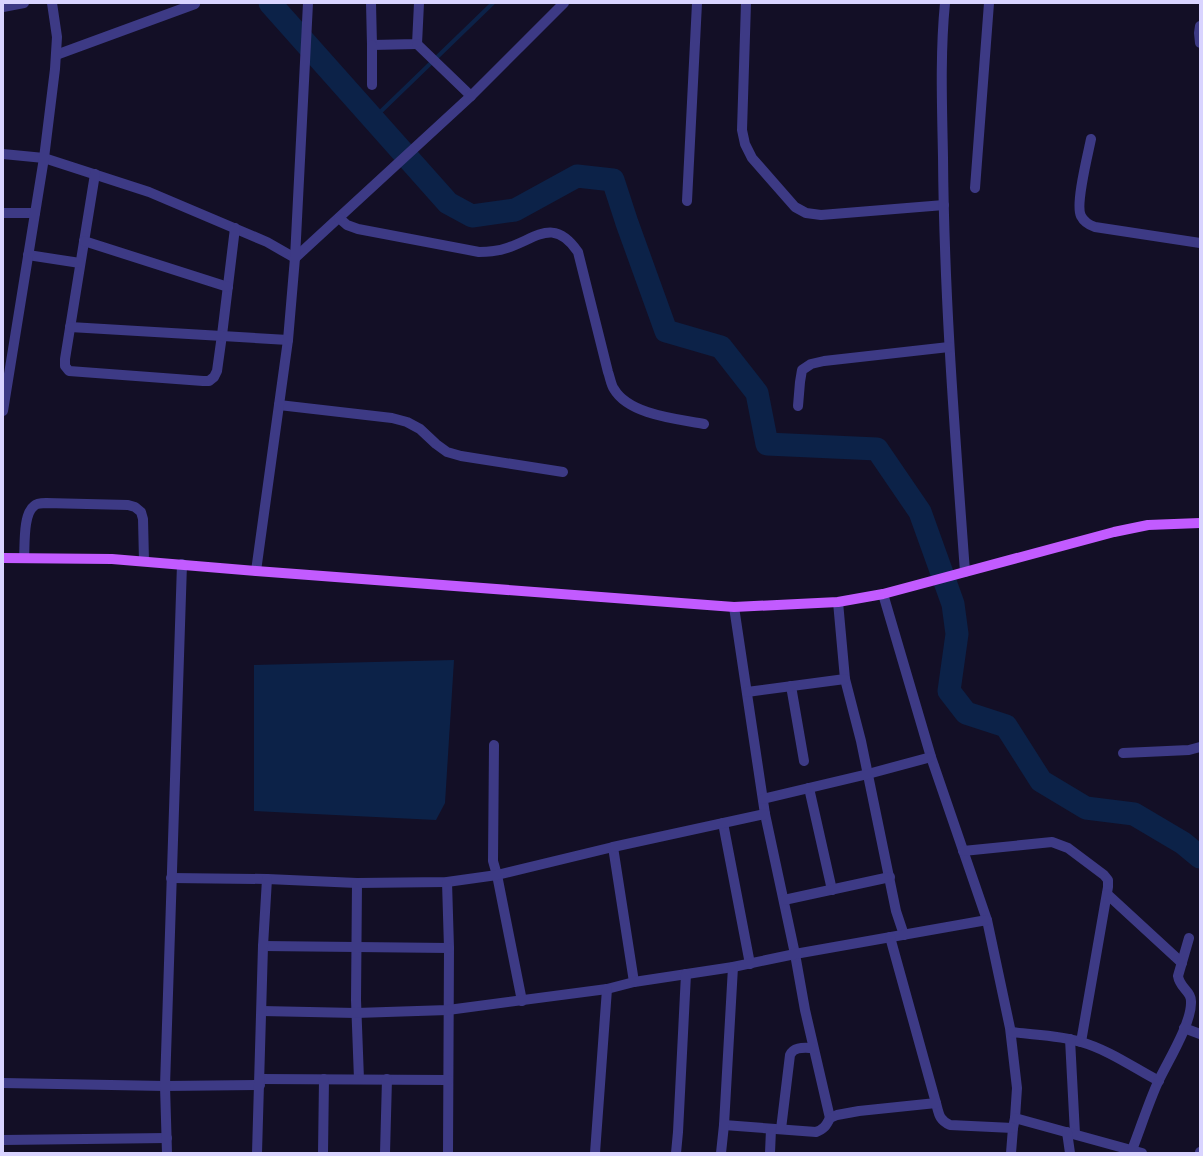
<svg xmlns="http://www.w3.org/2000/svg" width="1203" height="1156" viewBox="0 0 1203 1156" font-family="'Archivo Narrow',sans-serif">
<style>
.water{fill:#0c2248}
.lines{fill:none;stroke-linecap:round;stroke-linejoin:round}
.stream{stroke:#0c2248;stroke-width:4}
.river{stroke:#0c2248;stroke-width:23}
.minor{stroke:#3d3a85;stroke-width:10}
.major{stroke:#c25bff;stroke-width:10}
</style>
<rect width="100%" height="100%" fill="#130f26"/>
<path class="water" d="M454,660l-9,143 -9,17 -182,-9v-146z"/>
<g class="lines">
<path class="stream" d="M373,119l120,-116"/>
<path class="river" d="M270,3l178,200 24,13 43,-6 62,-34 36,4 14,43 39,108 55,16 36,46 10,51 110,5 43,63 33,92 4,30 -8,57 17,22 40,13 35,55 45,27 48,6 49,29 17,14"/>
<g class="minor">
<path d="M371,3l1,42 45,-1 2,-41"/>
<path d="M746,3l-4,127 3,14 7,14 43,49 11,6 15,2 123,-10"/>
<path d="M945,3c-5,51 -3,103 -2,154 1,139 12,277 22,415"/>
<path d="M3,7l21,-4"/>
<path d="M1200,26l-1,7 1,10"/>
<path d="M417,44l54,52"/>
<path d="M56,55l139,-51"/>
<path d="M372,85v-40"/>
<path d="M1091,139c-3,15 -16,66 -10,77 3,6 8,9 14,11l105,16"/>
<path d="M3,154l41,4 105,34 118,50 28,16 176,-162 93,-93"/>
<path d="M95,174l-30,185v7l4,5 134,10h6l5,-4 3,-6 5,-36 13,-107"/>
<path d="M975,188l14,-185"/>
<path d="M687,201l10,-198"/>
<path d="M3,213h32"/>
<path d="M339,218l8,7 11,4 121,23c10,0 19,-1 28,-4 30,-10 47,-31 71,4l30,120c2,5 3,13 6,17 15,26 64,30 90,35"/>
<path d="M84,241l144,46"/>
<path d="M28,255l52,8"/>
<path d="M70,327l218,13"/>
<path d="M279,405l113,13 15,4 13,7 16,15 11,8 14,4 102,16"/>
<path d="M798,406l2,-24 2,-12 9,-6 13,-3 125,-14"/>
<path d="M3,411l41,-253 11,-89 2,-32 -5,-34"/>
<path d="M24,558c1,-13 -1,-44 10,-52 3,-3 8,-3 12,-3l82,2 7,2 6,5 2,7 1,42"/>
<path d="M256,571l32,-231 7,-82 13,-255"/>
<path d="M883,594l48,163 56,163 23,108 7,60 -2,30 -2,10 -2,25"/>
<path d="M838,602l7,77 16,62 35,170 8,24"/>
<path d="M734,607l31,207 30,140 10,56 25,108"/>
<path d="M791,686l13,75"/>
<path d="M747,692l98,-13"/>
<path d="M494,745l-1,116 4,14 25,126"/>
<path d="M1123,753l66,-3 11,-3"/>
<path d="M809,788l23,102"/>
<path d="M763,799l105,-25 63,-17"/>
<path d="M723,823l27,141"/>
<path d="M613,847l21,135"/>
<path d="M963,851l89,-9 16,6 36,27 4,5v7l-27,155"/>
<path d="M171,878l96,1 90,4 90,-1 50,-7 116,-28 152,-33"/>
<path d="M447,882l2,66 -1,205"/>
<path d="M357,883l-1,117 3,79"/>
<path d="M1107,894l75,69"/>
<path d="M784,900l106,-23"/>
<path d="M263,946l186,2"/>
<path d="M262,1011l94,2 92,-3 159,-21 27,-7 99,-15 62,-13 192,-34"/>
<path d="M1184,1028l16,6"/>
<path d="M1011,1032c23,3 48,3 70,10 28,8 53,26 78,39"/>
<path d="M1070,1039l5,95"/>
<path d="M260,1079l188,1"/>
<path d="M3,1083l162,3 95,-1"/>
<path d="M936,1103c3,11 3,17 14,22l63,3"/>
<path d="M1015,1118l127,35"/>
<path d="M724,1125l92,7c8,-3 10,-6 14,-14l7,-3 22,-4 77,-8 -46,-166"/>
<path d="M781,1129l9,-74c4,-9 15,-7 23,-7"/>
<path d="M1067,1132l3,21"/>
<path d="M3,1140l164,-2"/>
<path d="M1132,1150c9,-23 16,-46 26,-68 10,-21 33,-58 33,-79 1,-12 -11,-14 -13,-27l11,-38"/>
<path d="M167,1153l-2,-67 17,-522"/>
<path d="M257,1153l6,-207 4,-67"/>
<path d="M323,1153l1,-74"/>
<path d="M385,1153l2,-74"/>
<path d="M595,1153l12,-164"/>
<path d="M676,1153l2,-21 8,-158"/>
<path d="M721,1153l3,-28 9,-158"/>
<path d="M770,1153l1,-24"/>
<path d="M1200,1153v-1"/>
</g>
<path class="major" d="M3,558l109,1 144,12 478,36 104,-5 45,-8 30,-8 201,-54 34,-7 52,-2"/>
</g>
<rect width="1203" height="1156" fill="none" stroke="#d9d4ff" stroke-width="8"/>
</svg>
